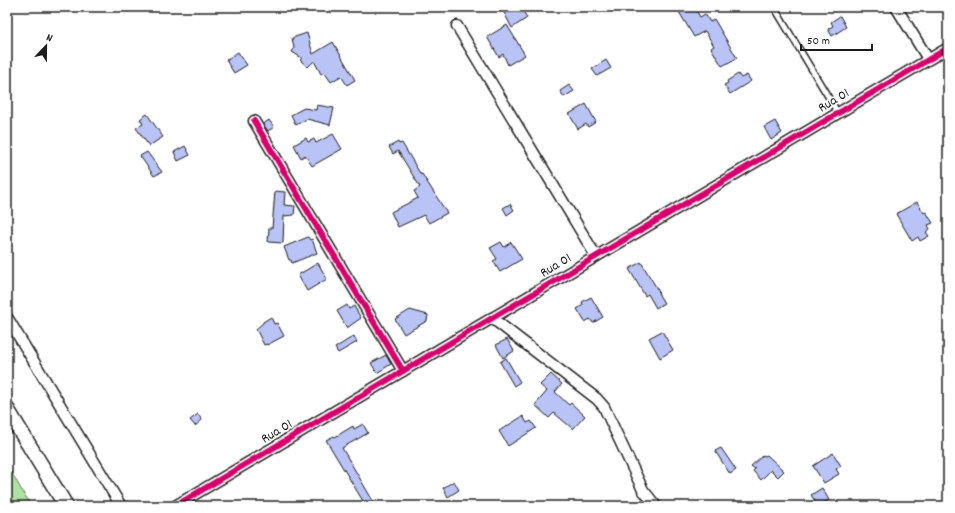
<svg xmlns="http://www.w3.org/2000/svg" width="955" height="513" viewBox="0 0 955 513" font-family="Dekko,sans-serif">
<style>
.green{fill:#aee1a2;stroke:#657e5f}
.building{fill:#b9c3f5;stroke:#1c1c1c}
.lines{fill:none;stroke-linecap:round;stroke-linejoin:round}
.service-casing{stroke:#1c1c1c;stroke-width:8}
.minor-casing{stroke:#1c1c1c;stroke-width:13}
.secondary-casing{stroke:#1c1c1c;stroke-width:17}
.service{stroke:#fff;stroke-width:5}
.minor{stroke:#fff;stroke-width:10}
.secondary{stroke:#fff;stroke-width:14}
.cycleway-casing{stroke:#fff;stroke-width:8}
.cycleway{stroke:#d6006c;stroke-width:6}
.labels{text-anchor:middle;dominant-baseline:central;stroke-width:3.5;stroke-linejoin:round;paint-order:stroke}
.street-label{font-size:14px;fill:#1c1c1c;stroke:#fff}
</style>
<rect width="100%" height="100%" fill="#fff"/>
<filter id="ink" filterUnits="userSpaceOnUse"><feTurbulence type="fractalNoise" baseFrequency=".025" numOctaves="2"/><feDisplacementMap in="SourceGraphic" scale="8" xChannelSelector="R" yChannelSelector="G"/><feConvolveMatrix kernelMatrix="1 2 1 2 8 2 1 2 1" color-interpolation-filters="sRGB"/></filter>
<g filter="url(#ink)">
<path class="green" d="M7,465l24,41h-24z"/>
<g class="building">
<path d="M501,7h20l6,11 -15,10z"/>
<path d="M676,7h18l6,10 5,-3 5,8 4,-3 23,39 -15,8 -11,-18 3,-2 -9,-15 -11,6z"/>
<path d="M840,16l6,11 -14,9 -4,-7 5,-3 -2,-4z"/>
<path d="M507,25l18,30 -17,10 -5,-11 -4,3 -12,-20z"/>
<path d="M307,33l6,21 20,-12 22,38 -8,5 -6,-9 -10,6 -7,-10 -3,2 -7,-13 -6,6 -8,-7 2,-2 -10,-6 2,-4 -2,-10z"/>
<path d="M238,52l9,13 -13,8 -8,-13z"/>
<path d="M606,60l5,8 -14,8 -5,-7z"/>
<path d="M738,74l3,4 6,-3 4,6 -21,13 -6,-9 4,-2 -1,-2z"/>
<path d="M569,85l5,6 -10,6 -4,-6z"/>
<path d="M586,104l10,18 -8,5 -2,-3 -8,5 -9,-15z"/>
<path d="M317,105l17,3 -4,17 -23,-6 -11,6 -5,-10 13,-7 12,2z"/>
<path d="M147,114l16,23 -14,9 -13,-18 7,-4 -3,-5z"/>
<path d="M269,120l5,7 -6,4 -5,-7z"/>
<path d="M775,121l7,12 -11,7 -7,-13z"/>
<path d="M333,134l9,15 -30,17 -7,-11 -4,3 -7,-13 12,-7 2,4 6,-3 2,4z"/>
<path d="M398,142l1,2 3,-1 19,32 1,-1 25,39 -18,10 -5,-8 -26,12 -7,-15 27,-14 -4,-7 6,-4 -22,-36 -5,3 -4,-7z"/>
<path d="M185,146l5,9 -12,6 -4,-9z"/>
<path d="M147,152l15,20 -8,4 -14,-20z"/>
<path d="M275,191l10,1 -1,13 11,1 -1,9 -10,1 -1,27 -15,-1 1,-14h3z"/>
<path d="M917,202l7,11 2,-1 7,11 -5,2 2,4 -4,3 3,4 -9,5 -2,-4 -6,4 -16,-27z"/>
<path d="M510,204l4,6 -7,5 -4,-7z"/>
<path d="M308,237l2,3 2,-1 5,14 -25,10 -1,-3h-2l-5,-13z"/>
<path d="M501,242l3,5 7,-5 11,17 -22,13 -7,-11 4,-2 -7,-11z"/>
<path d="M641,262l18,30 -1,1 6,10 -8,5 -8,-14 -3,2 -16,-27z"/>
<path d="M318,263l9,16 -20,12 -9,-16z"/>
<path d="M591,297l12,20 -10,6 -3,-4 -5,3 -8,-13 6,-4 -1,-3z"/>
<path d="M347,305l2,4 5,-3 7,12 -14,10 -10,-17z"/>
<path d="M410,310l18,5 -1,6 -23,13 -9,-15z"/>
<path d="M271,317l3,7 3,-1 7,13 -17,9v-1l-3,1 -8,-16 7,-6v-1z"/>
<path d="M662,331l11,19 -13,8 -11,-20z"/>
<path d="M354,336l3,6 -19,11 -3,-5z"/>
<path d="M507,339l7,12 -11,7 -7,-13z"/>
<path d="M386,355l5,9 -14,9 -6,-10z"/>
<path d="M506,358l14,24 -6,4 -14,-24z"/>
<path d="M551,374l11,10 -7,8 14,13 2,-2 14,13 -12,13 -19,-16 -5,5 -14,-13 12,-14 -7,-6z"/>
<path d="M198,414l4,6 -7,6 -5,-6z"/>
<path d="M523,416l4,7 4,-2 5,7 -28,18 -9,-15z"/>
<path d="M363,424l5,9 -26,15 34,58h-10l-40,-66 8,-4 1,1 18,-11 1,3z"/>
<path d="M721,448l15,22 -6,4 -15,-23z"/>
<path d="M833,453l8,13 -5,3 3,5 -15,9 -11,-17z"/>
<path d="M763,455l2,1 2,-1 17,16 -6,6 -7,-7 -10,10 -8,-9 2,-2 -4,-3z"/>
<path d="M454,481l5,9 -11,7 -5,-9z"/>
<path d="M822,488l7,12 -11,6 -7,-11z"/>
</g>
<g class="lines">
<defs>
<path id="service" d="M774,7l64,106"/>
<g id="minor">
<path d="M896,7l32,52"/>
<path d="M457,26l139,230"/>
<path d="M254,121l149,250"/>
<path d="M7,317l114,189"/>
<path d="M492,318l105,81 7,8 39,83 13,16"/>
<path d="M175,506l773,-458"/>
</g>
<path id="secondary" d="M7,409l59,97"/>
</defs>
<use href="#service" class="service-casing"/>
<use href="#minor" class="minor-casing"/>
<use href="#secondary" class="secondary-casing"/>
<use href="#service" class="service"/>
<use href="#minor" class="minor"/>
<use href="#secondary" class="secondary"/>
<defs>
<g id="cycleway">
<path d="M254,121l149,250"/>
<path d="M175,506l773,-458"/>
</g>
</defs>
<use href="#cycleway" class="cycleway-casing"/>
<use href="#cycleway" class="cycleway"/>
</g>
</g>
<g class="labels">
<g class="street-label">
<text transform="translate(834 101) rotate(-31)">Rua 01</text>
<text transform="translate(556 266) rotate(-31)">Rua 01</text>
<text transform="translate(277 432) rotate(-31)">Rua 01</text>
</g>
</g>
<rect width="955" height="513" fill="none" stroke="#fff" stroke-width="24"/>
<rect x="12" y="12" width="931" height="489" fill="none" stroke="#1c1c1c" stroke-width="1.5" filter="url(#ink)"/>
<g transform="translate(46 46) rotate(22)" stroke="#ffffff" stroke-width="3" paint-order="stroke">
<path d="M0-3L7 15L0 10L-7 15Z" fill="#1c1c1c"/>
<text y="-6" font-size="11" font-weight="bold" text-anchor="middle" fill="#1c1c1c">N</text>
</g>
<path d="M801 44v6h71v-6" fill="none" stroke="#1c1c1c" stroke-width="2"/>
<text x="807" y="44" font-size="12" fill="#1c1c1c" stroke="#ffffff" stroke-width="3" paint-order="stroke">50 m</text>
</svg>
